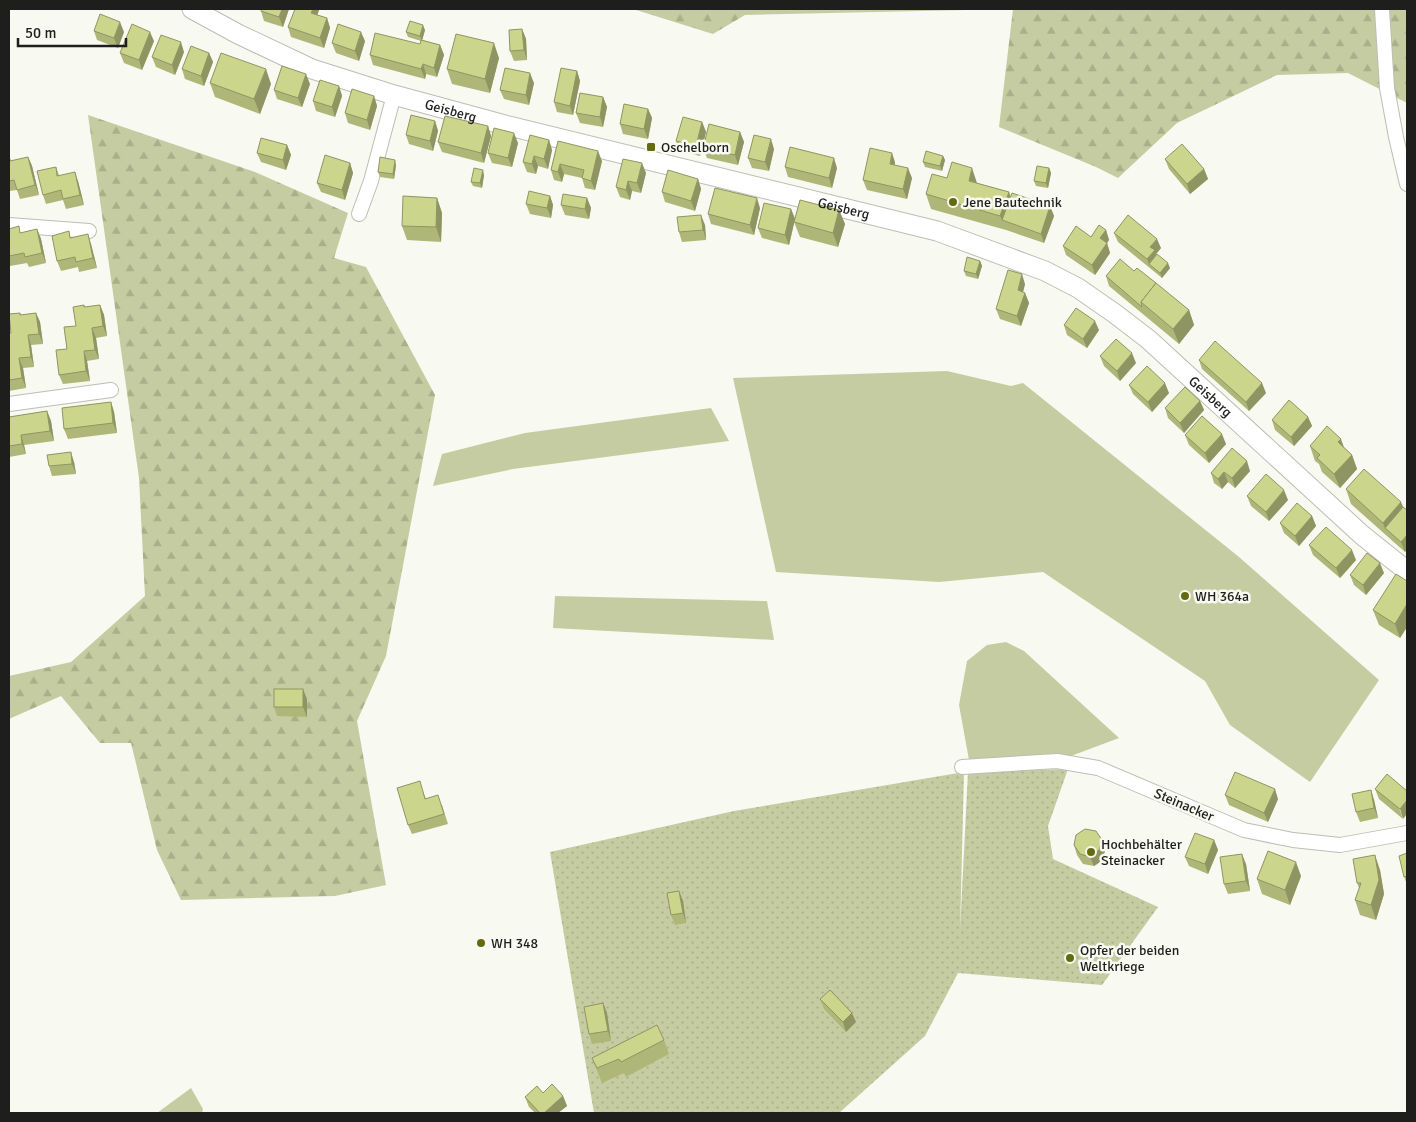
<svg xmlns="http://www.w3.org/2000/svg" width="1416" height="1122" viewBox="0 0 1416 1122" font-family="Signika,sans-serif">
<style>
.grass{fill:#c6cca1}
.forest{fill:url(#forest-firs)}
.park{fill:url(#park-dots)}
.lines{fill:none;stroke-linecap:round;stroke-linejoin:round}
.street-casing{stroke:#bcbeb5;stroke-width:16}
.secondary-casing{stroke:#bcbeb5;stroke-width:21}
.street{stroke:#fff;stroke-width:14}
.secondary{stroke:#fff;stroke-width:19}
.wall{fill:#afb778}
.shaded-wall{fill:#8f9562}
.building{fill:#ccd58c;stroke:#8f9562}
.poi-dot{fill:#646b0f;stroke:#f8f9f0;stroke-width:2}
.labels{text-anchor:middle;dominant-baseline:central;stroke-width:5;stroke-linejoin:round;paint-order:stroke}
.street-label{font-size:14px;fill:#1e1f1c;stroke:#f8f9f0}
.poi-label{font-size:14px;fill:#1e1f1c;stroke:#f8f9f0;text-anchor:start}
</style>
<defs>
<pattern id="forest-firs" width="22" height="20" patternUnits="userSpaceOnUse" patternTransform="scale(1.25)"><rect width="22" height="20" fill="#c6cca1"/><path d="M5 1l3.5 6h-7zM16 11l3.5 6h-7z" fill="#aaaf8a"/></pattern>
<pattern id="park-dots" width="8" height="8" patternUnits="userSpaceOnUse" patternTransform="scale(1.25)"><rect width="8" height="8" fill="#c6cca1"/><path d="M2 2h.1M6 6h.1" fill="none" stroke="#aaaf8a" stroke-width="1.8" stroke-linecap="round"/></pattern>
</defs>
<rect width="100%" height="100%" fill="#f8f9f0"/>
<g class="grass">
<path d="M947,371l64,15 12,-3 216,174 140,123 -69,102 -80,-57 -25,-44 -162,-109 -104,10 -163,-10 -43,-194z"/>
<path d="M711,408l18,33 -216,28 -80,17 9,-32 83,-21z"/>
<path d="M555,596l212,5 7,39 -221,-12z"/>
<path d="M1006,642l18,9 95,87 -48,18 -102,4 -10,-55 8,-44 20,-16z"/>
<path d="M191,1088l12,21 -1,4h-45z"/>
</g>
<g class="forest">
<path d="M633,9h774v94l-59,-30 -71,2 -100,48 -59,55 -22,-11 -97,-40 14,-118 -268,6 -32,19z"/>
<path d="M88,115l167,57 93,41 -14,45 32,9 69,128 -49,261 -29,65 29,164 -51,11 -154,4 -24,-50 -26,-107h-31l-39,-47 -52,23v-43l62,-14 74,-66 -6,-118z"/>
</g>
<path class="park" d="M1068,769l-20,57 5,33 105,48 -56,78 -144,-12 -33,63 -86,77h-245l-44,-261 184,-41 230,-39 -4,159 8,-159z"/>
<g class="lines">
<defs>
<g id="street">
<path d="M1382,9l5,79 9,49 11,47"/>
<path d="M359,214l12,-33 23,-86"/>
<path d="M9,225l80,6"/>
<path d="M9,404l102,-14"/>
<path d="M962,767l95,-6 41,7 146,62 49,10 47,5 67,-12"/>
</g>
<g id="secondary">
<path id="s1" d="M192,9l46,25 74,35 82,26 107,29 436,107 108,40 33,17 36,25 34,26 214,196 45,36"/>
</g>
</defs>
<use href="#street" class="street-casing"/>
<use href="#secondary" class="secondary-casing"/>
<use href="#street" class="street"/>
<use href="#secondary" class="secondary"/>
</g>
<g class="wall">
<path d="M289,9l-6,18 -19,-6 -3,-10z"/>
<path d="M319,10l-2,5 10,3 3,10 -6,20 -33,-11 -3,-10z"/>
<path d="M522,29l4,10 1,21 -13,1 -4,-10z"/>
<path d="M425,30l-3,10 18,5 4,10 -7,22 -11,-3 -1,5 -52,-14 -3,-10 50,-11 1,-3 -13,-4 -2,-5z"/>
<path d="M94,31l30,1 -6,16 -21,-8z"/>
<path d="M154,41l-12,29 -18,-7 -4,-10z"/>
<path d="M365,41l-6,20 -23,-8 -4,-10z"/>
<path d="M184,52l-9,23 -19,-8 -4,-10z"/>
<path d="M209,53l4,9 -9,24 -19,-7 -3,-10z"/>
<path d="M499,58l-9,35 -38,-9 -5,-15z"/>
<path d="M577,71l3,10 -7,34 -16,-3 -3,-10z"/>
<path d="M210,83l61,1 -11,30 -45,-17z"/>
<path d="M534,83l-5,22 -25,-6 -4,-9z"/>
<path d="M310,84l-8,23 -25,-8 -3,-9z"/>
<path d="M339,86l3,10 -7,21 -19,-6 -3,-10z"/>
<path d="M374,96l3,10 -7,24 -22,-7 -3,-10z"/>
<path d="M603,97l4,10 -4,20 -23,-4 -4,-10z"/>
<path d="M648,109l4,9 -4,21 -25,-5 -3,-10z"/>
<path d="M435,121l3,10 -5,20 -24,-7 -3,-9z"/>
<path d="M702,122l4,10 -6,24 -20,-5 -4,-10z"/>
<path d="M488,126l3,10 -7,27 -42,-11 -4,-10z"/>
<path d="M740,132l4,10 -6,23 -31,-7 -4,-10z"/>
<path d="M549,140l3,10 -4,19 -10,-3 -2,8 -9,-2 -4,-10z"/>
<path d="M558,141l44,20 -7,29 -10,-2 -3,-10 -18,-4 -2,8 -8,-2 -3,-10z"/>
<path d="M518,143l-6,24 -20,-4 -4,-10z"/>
<path d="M287,145l4,10 -5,15 -25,-8 -4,-9z"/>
<path d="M774,149l-5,22 -17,-3 -4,-10z"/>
<path d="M9,155l2,6 17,-4 4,9 7,29 -19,4 -3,-9 -8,1z"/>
<path d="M943,156l2,4 -3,11 -17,-4 -2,-5z"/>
<path d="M1165,159l39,10 4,10 -18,15 -21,-25z"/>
<path d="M895,162v3l17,13 -5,21 -40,-9 -4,-10z"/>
<path d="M350,163l3,10 -8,27 -24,-8 -4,-9z"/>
<path d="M396,165l-2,14 -14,-2 -2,-5z"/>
<path d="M56,167l3,8 19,6 6,24 -18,4 -3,-9 -17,4 -3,-9z"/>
<path d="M785,167l52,1 -5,20 -44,-11z"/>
<path d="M1049,168l2,5 -3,15 -12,-2 -2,-5z"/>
<path d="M646,173l-5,20 -9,-2 -2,9 -10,-3 -4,-10z"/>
<path d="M484,175l-2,13 -9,-2 -2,-4z"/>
<path d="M947,178l30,5 32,9 1,5 40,9 4,10 -10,27 -38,-13 -75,-21 -5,-15z"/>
<path d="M698,179l3,10 -6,22 -30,-9 -3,-10z"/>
<path d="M550,196l3,9 -2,13 -21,-4 -4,-10z"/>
<path d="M437,198l5,15 -1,29 -34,-2 -5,-14z"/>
<path d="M587,198l4,10 -2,11 -24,-4 -4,-10z"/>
<path d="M760,208l-6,27 -43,-11 -3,-10z"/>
<path d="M791,209l4,10 -6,26 -27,-7 -4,-10z"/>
<path d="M839,210l6,14 -7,23 -38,-10 -6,-15z"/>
<path d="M705,225l1,15 -24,2 -3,-10z"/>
<path d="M9,229l12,4 16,-4 4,10 5,24 -17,4 -2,-4 -17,3 -1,-4z"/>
<path d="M1106,230l3,10 -2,3 3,10 -15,22 -29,-20 -3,-9 28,-9z"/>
<path d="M1114,233l47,15 -5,6v1l14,13 -8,10 -44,-36z"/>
<path d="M71,237l20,7 6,24 -18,4 -1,-5 -17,4 -4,-10z"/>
<path d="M980,261l2,5 -4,13 -12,-3 -2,-5z"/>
<path d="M1134,271l55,39 5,15 -15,19 -70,-58 -3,-10z"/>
<path d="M1025,284l-2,8 2,1 4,10 -8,23 -21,-7 -4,-10z"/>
<path d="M84,305l1,2 15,-2 4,10 3,21 -11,2 3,21 -12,2 3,20 -27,3 -4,-9 8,-26z"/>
<path d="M20,313l1,2 15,-2 4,9 3,22 -12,1 3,22 -11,1 3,20 -17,3v-58h2z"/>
<path d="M1064,325l35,5 -12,18 -20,-13z"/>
<path d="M1100,356l36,7 -16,18 -16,-15z"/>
<path d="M1199,360l67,33 -17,18 -47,-42z"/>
<path d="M1129,385l40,8 -17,19 -19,-18z"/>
<path d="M1200,401l4,9 -20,23 -16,-15 -3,-10z"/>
<path d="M111,402l3,10 3,21 -49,6 -4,-10z"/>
<path d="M47,411l4,10 3,20 -30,4 2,9 -17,3v-40z"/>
<path d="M1308,417l4,9 -18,20 -19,-16 -3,-10z"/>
<path d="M1185,435l41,9 -17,19 -20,-18z"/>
<path d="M1310,446l34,2 8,7 5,14 -17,19 -18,-16 -3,-8 -4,-3z"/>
<path d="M74,462l2,12 -24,2 -3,-10z"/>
<path d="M1250,471l-15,17 -7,-6 -6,7 -8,-6 -3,-10z"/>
<path d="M1346,489l57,18 4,3v39l-2,3 -54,-48z"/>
<path d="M1247,496l41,4 -19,21 -18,-15z"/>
<path d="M1312,516l4,10 -17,20 -15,-13 -4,-10z"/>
<path d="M1309,545l47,15 -16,18 -27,-23z"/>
<path d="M1384,573l-18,22 -12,-10 -4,-10z"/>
<path d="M1407,581v46l-7,11 -21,-13 -6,-15z"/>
<path d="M307,699v18l-30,-1 -3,-9z"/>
<path d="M1387,774l16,45 -24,-20 -4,-10z"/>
<path d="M1371,790l3,10 4,18 -18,4 -4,-10z"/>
<path d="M423,791l3,8 16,6 6,19 -36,10 -4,-9z"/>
<path d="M1225,795l53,4 -10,23 -39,-17z"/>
<path d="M1214,840l4,10 -10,24 -19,-8 -4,-9z"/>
<path d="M1074,845l31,5 -2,10 -9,6 -11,-2 -6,-9z"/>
<path d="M1407,853v31l-3,-7z"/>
<path d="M1246,864l4,27 -22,3 -4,-10z"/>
<path d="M1380,870l4,24 -8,26 -16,-5 -5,-15 4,-12 -2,-5z"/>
<path d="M1301,876l-11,29 -28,-11 -5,-15z"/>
<path d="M679,891l4,10 3,22 -11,2 -4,-10z"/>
<path d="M820,999l36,23 -10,10 -22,-23z"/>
<path d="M603,1003l4,10 4,28 -19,3 -3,-10z"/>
<path d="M664,1040l5,14 -43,23 -2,-4 -22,10 -10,-25z"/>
<path d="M563,1096l4,10 -9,7h-23l-6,-6 -4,-10z"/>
</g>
<g class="shaded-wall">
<path d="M282,9h7l-6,18 -4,-10z"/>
<path d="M313,9h6v1l-4,13 -4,-10z"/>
<path d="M327,18l3,10 -6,20 -4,-10z"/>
<path d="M120,22l4,10 -6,16 -4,-10z"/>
<path d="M423,25l2,5 -3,11 -2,-5z"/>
<path d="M522,29l4,10 1,21 -3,-10z"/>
<path d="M150,32l4,9 -12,29 -3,-10z"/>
<path d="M361,32l4,9 -6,20 -4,-10z"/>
<path d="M181,42l3,10 -9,23 -3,-10z"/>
<path d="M494,43l5,15 -9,35 -5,-14z"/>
<path d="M440,45l4,10 -7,22 -3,-9z"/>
<path d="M209,53l4,9 -9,24 -3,-10z"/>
<path d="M423,64l3,10 -1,5 -4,-10z"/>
<path d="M266,69l5,15 -11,30 -6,-15z"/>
<path d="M577,71l3,10 -7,34 -3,-9z"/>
<path d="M530,73l4,10 -5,22 -3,-10z"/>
<path d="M306,74l4,10 -8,23 -4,-9z"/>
<path d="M339,86l3,10 -7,21 -3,-10z"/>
<path d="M374,96l3,10 -7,24 -3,-10z"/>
<path d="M603,97l4,10 -4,20 -3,-10z"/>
<path d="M648,109l4,9 -4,21 -4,-10z"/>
<path d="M435,121l3,10 -5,20 -3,-10z"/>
<path d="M702,122l4,10 -6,24 -4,-10z"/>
<path d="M488,126l3,10 -7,27 -3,-10z"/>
<path d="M740,132l4,10 -6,23 -3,-10z"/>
<path d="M514,133l4,10 -6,24 -4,-9z"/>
<path d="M771,139l3,10 -5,22 -4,-9z"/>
<path d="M549,140l3,10 -4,19 -4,-10z"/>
<path d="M287,145l4,10 -5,15 -3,-10z"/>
<path d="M598,151l4,10 -7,29 -4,-9z"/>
<path d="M892,153l3,9 -2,12 -3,-10z"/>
<path d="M534,156l4,10 -2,8 -4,-10z"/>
<path d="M943,156l2,4 -3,11 -2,-5z"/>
<path d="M28,157l4,9 7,29 -4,-10z"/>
<path d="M834,158l3,10 -5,20 -3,-10z"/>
<path d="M395,160l1,5 -2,14 -1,-5z"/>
<path d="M350,163l3,10 -8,27 -3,-10z"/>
<path d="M642,163l4,10 -5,20 -4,-10z"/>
<path d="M560,164l4,10 -2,8 -4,-10z"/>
<path d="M908,168l4,10 -5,21 -4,-10z"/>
<path d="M972,168l5,15 -8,-2z"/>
<path d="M1049,168l2,5 -3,15 -2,-5z"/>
<path d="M1204,169l4,10 -18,15 -3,-10z"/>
<path d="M483,170l1,5 -2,13 -2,-5z"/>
<path d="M75,172l3,9 6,24 -4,-10z"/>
<path d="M698,179l3,10 -6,22 -4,-10z"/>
<path d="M628,181l4,10 -2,9 -4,-10z"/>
<path d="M1009,192l5,15 -12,13 -2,-4z"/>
<path d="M550,196l3,9 -2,13 -4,-10z"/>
<path d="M437,198l5,15 -1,29 -5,-15z"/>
<path d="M587,198l4,10 -2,11 -4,-10z"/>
<path d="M757,198l3,10 -6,27 -4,-10z"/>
<path d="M1050,206l4,10 -10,27 -3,-9z"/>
<path d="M791,209l4,10 -6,26 -4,-10z"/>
<path d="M839,210l6,14 -7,23 -5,-14z"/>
<path d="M701,215l4,10 1,15 -3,-10z"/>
<path d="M37,229l4,10 5,24 -4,-10z"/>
<path d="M1106,230l3,10 -2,3 3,10 -15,22 -3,-10 8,-27z"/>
<path d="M88,234l3,10 6,24 -4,-10z"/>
<path d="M1157,239l4,9 -5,6 2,6 -9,4 2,5 -4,-10 3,-12z"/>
<path d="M980,261l2,5 -4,13 -2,-5z"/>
<path d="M1168,263l2,5 -8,10 -2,-5z"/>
<path d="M1022,274l3,10 -4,16 -3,-10z"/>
<path d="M1025,293l4,10 -8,23 -4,-10z"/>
<path d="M100,305l4,10 3,21 -4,-10z"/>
<path d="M1189,310l5,15 -15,19 -6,-15z"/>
<path d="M36,313l4,9 3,22 -4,-10z"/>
<path d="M1095,321l4,9 -12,18 -4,-9z"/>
<path d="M92,328l4,10 3,21 -4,-9z"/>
<path d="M28,335l3,10 3,22 -3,-10z"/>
<path d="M84,351l3,10 3,20 -4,-10z"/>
<path d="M1132,353l4,10 -16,18 -3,-10z"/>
<path d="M19,358l4,10 3,20 -4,-10z"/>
<path d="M1165,383l4,10 -17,19 -4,-10z"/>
<path d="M1262,383l4,10 -17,18 -3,-9z"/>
<path d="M1200,401l4,9 -20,23 -4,-10z"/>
<path d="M111,402l3,10 3,21 -4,-10z"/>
<path d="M47,411l4,10 3,20 -4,-10z"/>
<path d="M1308,417l4,9 -18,20 -3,-9z"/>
<path d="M1222,434l4,10 -17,19 -4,-10z"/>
<path d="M21,435l3,10 2,9 -4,-10z"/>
<path d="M1341,439l5,14 -8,-11z"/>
<path d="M71,452l3,10 2,12 -4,-10z"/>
<path d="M1352,455l5,14 -17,19 -6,-14z"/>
<path d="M1247,461l3,10 -15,17 -3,-10z"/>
<path d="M1224,472l4,10 -6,7 -4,-10z"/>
<path d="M1284,490l4,10 -19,21 -3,-9z"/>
<path d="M1401,502l6,14 -22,12 -2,-5z"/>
<path d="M1312,516l4,10 -17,20 -4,-10z"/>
<path d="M1407,535v14l-2,3 -4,-10z"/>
<path d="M1352,550l4,10 -16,18 -4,-10z"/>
<path d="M1380,563l4,10 -18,22 -3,-10z"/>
<path d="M1407,604v23l-7,11 -5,-14z"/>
<path d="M303,689l4,10v18l-4,-10z"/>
<path d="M1275,789l3,10 -10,23 -4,-9z"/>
<path d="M1371,790l3,10 4,18 -4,-10z"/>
<path d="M1407,800v14l-4,5 -3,-10z"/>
<path d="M1102,840l3,10 -2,10 -9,6 -4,-9z"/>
<path d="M1214,840l4,10 -10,24 -3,-10z"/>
<path d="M1242,854l4,10 4,27 -4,-10z"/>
<path d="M1375,855l5,15 4,24 -8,26 -5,-15z"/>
<path d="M1296,862l5,14 -11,29 -5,-15z"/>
<path d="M679,891l4,10 3,22 -3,-10z"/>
<path d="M603,1003l4,10 4,28 -3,-10z"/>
<path d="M852,1013l4,9 -10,10 -3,-10z"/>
<path d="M563,1096l4,10 -9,7h-14z"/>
</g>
<g class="building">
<path d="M261,9h21l-3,8 -18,-6z"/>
<path d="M295,9h18l-2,4 16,5 -7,20 -32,-11z"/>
<path d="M100,14l20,8 -6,16 -20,-7z"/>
<path d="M410,21l13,4 -3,11 -14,-4z"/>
<path d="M132,24l18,8 -11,28 -19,-7z"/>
<path d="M338,24l23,8 -6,19 -23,-8z"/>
<path d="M522,29l2,21 -14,1 -1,-21z"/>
<path d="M375,33l45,11 1,-4 19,5 -6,23 -11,-4 -2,5 -51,-14z"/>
<path d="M456,34l38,9 -9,36 -38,-10z"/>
<path d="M161,35l20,7 -9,23 -20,-8z"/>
<path d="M191,46l18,7 -8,23 -19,-7z"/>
<path d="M221,53l45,16 -12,30 -44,-16z"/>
<path d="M282,66l24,8 -8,24 -24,-8z"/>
<path d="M505,68l25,5 -4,22 -26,-5z"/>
<path d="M561,68l16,3 -7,35 -16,-4z"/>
<path d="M320,80l19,6 -7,21 -19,-6z"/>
<path d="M352,89l22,7 -7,24 -22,-7z"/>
<path d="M580,93l23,4 -3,20 -24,-4z"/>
<path d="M624,104l24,5 -4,20 -24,-5z"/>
<path d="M411,115l24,6 -5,20 -24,-6z"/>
<path d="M445,116l43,10 -7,27 -43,-11z"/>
<path d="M683,117l19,5 -6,24 -20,-5z"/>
<path d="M709,124l31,8 -5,23 -32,-7z"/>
<path d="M494,128l20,5 -6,25 -20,-5z"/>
<path d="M530,135l19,5 -5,19 -10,-3 -2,8 -9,-2z"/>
<path d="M754,135l17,4 -6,23 -17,-4z"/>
<path d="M261,138l26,7 -4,15 -26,-7z"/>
<path d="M558,141l40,10 -7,30 -9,-3 2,-8 -24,-6 -2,8 -7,-2z"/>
<path d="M1182,144l22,25 -17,15 -22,-25z"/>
<path d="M790,147l44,11 -5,20 -44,-11z"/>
<path d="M870,148l22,5 -2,11 18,4 -5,21 -40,-9z"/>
<path d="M926,151l17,5 -3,10 -17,-4z"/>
<path d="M9,155l1,6 18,-4 7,28 -18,5 -3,-10 -5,1z"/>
<path d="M325,155l25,8 -8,27 -25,-7z"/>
<path d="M380,157l15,3 -2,14 -15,-2z"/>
<path d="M623,159l19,4 -5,20 -9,-2 -2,9 -10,-3z"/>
<path d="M952,162l20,6 -3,13 40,11 -9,24 -74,-22 6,-20 15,4z"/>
<path d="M1037,166l12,2 -3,15 -12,-2z"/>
<path d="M56,167l1,9 18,-4 5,23 -17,4 -2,-9 -18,5 -6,-24z"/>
<path d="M474,168l9,2 -3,13 -9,-1z"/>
<path d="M668,170l30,9 -7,22 -29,-9z"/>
<path d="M715,188l42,10 -7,27 -42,-11z"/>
<path d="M529,191l21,5 -3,12 -21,-4z"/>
<path d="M1012,193l38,13 -9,28 -39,-14z"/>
<path d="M563,194l24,4 -2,11 -24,-4z"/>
<path d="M403,196l34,2 -1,29 -34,-1z"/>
<path d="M800,200l39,10 -6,23 -39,-11z"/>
<path d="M764,203l27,6 -6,26 -27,-7z"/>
<path d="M701,215l2,15 -24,2 -2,-15z"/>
<path d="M1128,215l29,24 -7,8 5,3 -8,9 -33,-26z"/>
<path d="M1099,225l7,5 -6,8 7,5 -15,22 -29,-19 13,-20 15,11z"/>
<path d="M19,226l1,7 17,-4 5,24 -17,4 -1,-4 -15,3v-27z"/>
<path d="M69,231l1,7 18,-4 5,24 -17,4 -1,-5 -18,4 -5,-25z"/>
<path d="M1157,254l11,9 -8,10 -11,-9z"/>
<path d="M967,257l13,4 -4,13 -12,-3z"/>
<path d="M1120,259l14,12 3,-3 19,15 -15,19 1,5 -36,-31z"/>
<path d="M1008,270l14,4 -4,16 7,3 -8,23 -21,-7z"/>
<path d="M1156,283l33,27 -16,19 -32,-27z"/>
<path d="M84,305v2l16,-2 3,21 -11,2 3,22 -11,1 2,20 -27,4 -3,-25 11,-1 -3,-22 12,-1 -3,-19z"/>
<path d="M1076,308l19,13 -12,18 -19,-14z"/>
<path d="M20,313v2l16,-2 3,21 -11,1 3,22 -12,1 3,20 -13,2v-47h2l-2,-19z"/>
<path d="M1116,339l16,14 -15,18 -17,-15z"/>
<path d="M1215,341l47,42 -16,19 -47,-42z"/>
<path d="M1147,366l18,17 -17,19 -19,-17z"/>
<path d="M1185,387l15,14 -20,22 -15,-15z"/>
<path d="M1289,400l19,17 -17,20 -19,-17z"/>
<path d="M111,402l2,21 -49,6 -2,-21z"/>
<path d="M47,411l3,20 -29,4 1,9 -13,2v-29z"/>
<path d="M1202,416l20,18 -17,19 -20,-18z"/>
<path d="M1327,426l14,13 -3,3 14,13 -18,19 -17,-16 3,-3 -10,-9z"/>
<path d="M1232,448l15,13 -15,17 -8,-6 -6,7 -7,-6z"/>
<path d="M71,452l1,12 -23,2 -2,-11z"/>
<path d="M1364,469l37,33 -18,21 -37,-34z"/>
<path d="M1266,474l18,16 -18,22 -19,-16z"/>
<path d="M1297,503l15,13 -17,20 -15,-13z"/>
<path d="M1403,507l4,3v25l-6,7 -16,-14z"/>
<path d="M1326,527l26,23 -16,18 -27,-23z"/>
<path d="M1367,553l13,10 -17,22 -13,-10z"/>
<path d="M1396,574l11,7v23l-12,20 -22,-14z"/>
<rect x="274" y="689" width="29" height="18"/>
<path d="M1235,772l40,17 -11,24 -39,-18z"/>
<path d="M1387,774l20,17v9l-7,9 -25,-20z"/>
<path d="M420,781l5,18 13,-4 6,19 -36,11 -11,-37z"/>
<path d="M1371,790l3,18 -18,4 -4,-18z"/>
<path d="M1085,829l11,2 6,9 -3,10 -9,7 -10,-3 -6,-9 2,-10z"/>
<path d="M1195,833l19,7 -9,24 -20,-7z"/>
<path d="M1268,851l28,11 -11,28 -28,-11z"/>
<path d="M1407,853v23l-3,1 -5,-21z"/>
<path d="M1242,854l4,27 -22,3 -4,-27z"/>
<path d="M1375,855l4,25 -8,25 -16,-5 6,-17h-4l-4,-24z"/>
<path d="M679,891l4,22 -12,2 -4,-22z"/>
<path d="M830,990l22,23 -9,9 -23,-23z"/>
<path d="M603,1003l5,28 -19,3 -5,-27z"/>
<path d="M657,1025l7,15 -43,22 -2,-3 -22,9 -5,-10z"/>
<path d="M552,1084l11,12 -19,17h-4l-15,-16 12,-11 6,7z"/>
</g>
<g class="poi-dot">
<rect x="646" y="142" width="10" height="10" rx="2.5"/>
<circle cx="953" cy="202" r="5"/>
<circle cx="1185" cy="596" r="5"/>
<circle cx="1091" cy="852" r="5"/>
<circle cx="481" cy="943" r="5"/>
<circle cx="1070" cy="958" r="5"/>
</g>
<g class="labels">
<g class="street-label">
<text stroke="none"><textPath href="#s1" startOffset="279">Geisberg</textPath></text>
<text stroke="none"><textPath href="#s1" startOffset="684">Geisberg</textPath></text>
<text stroke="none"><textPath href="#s1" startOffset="1104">Geisberg</textPath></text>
<text transform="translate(1184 805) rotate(23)">Steinacker</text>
</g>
<g class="poi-label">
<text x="661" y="147">Oschelborn</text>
<text x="963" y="202">Jene Bautechnik</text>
<text x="1195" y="596">WH 364a</text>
<text x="1101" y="844">Hochbehälter<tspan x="1101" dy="16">Steinacker</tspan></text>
<text x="491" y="943">WH 348</text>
<text x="1080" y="950">Opfer der beiden<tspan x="1080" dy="16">Weltkriege</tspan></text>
</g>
</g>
<rect width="1416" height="1122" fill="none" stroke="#1e1f1c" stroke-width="20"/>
<path d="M18 38v8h108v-8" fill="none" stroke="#1e1f1c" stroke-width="2.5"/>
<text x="25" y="38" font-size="15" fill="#1e1f1c" stroke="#f8f9f0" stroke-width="4" paint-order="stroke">50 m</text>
</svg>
